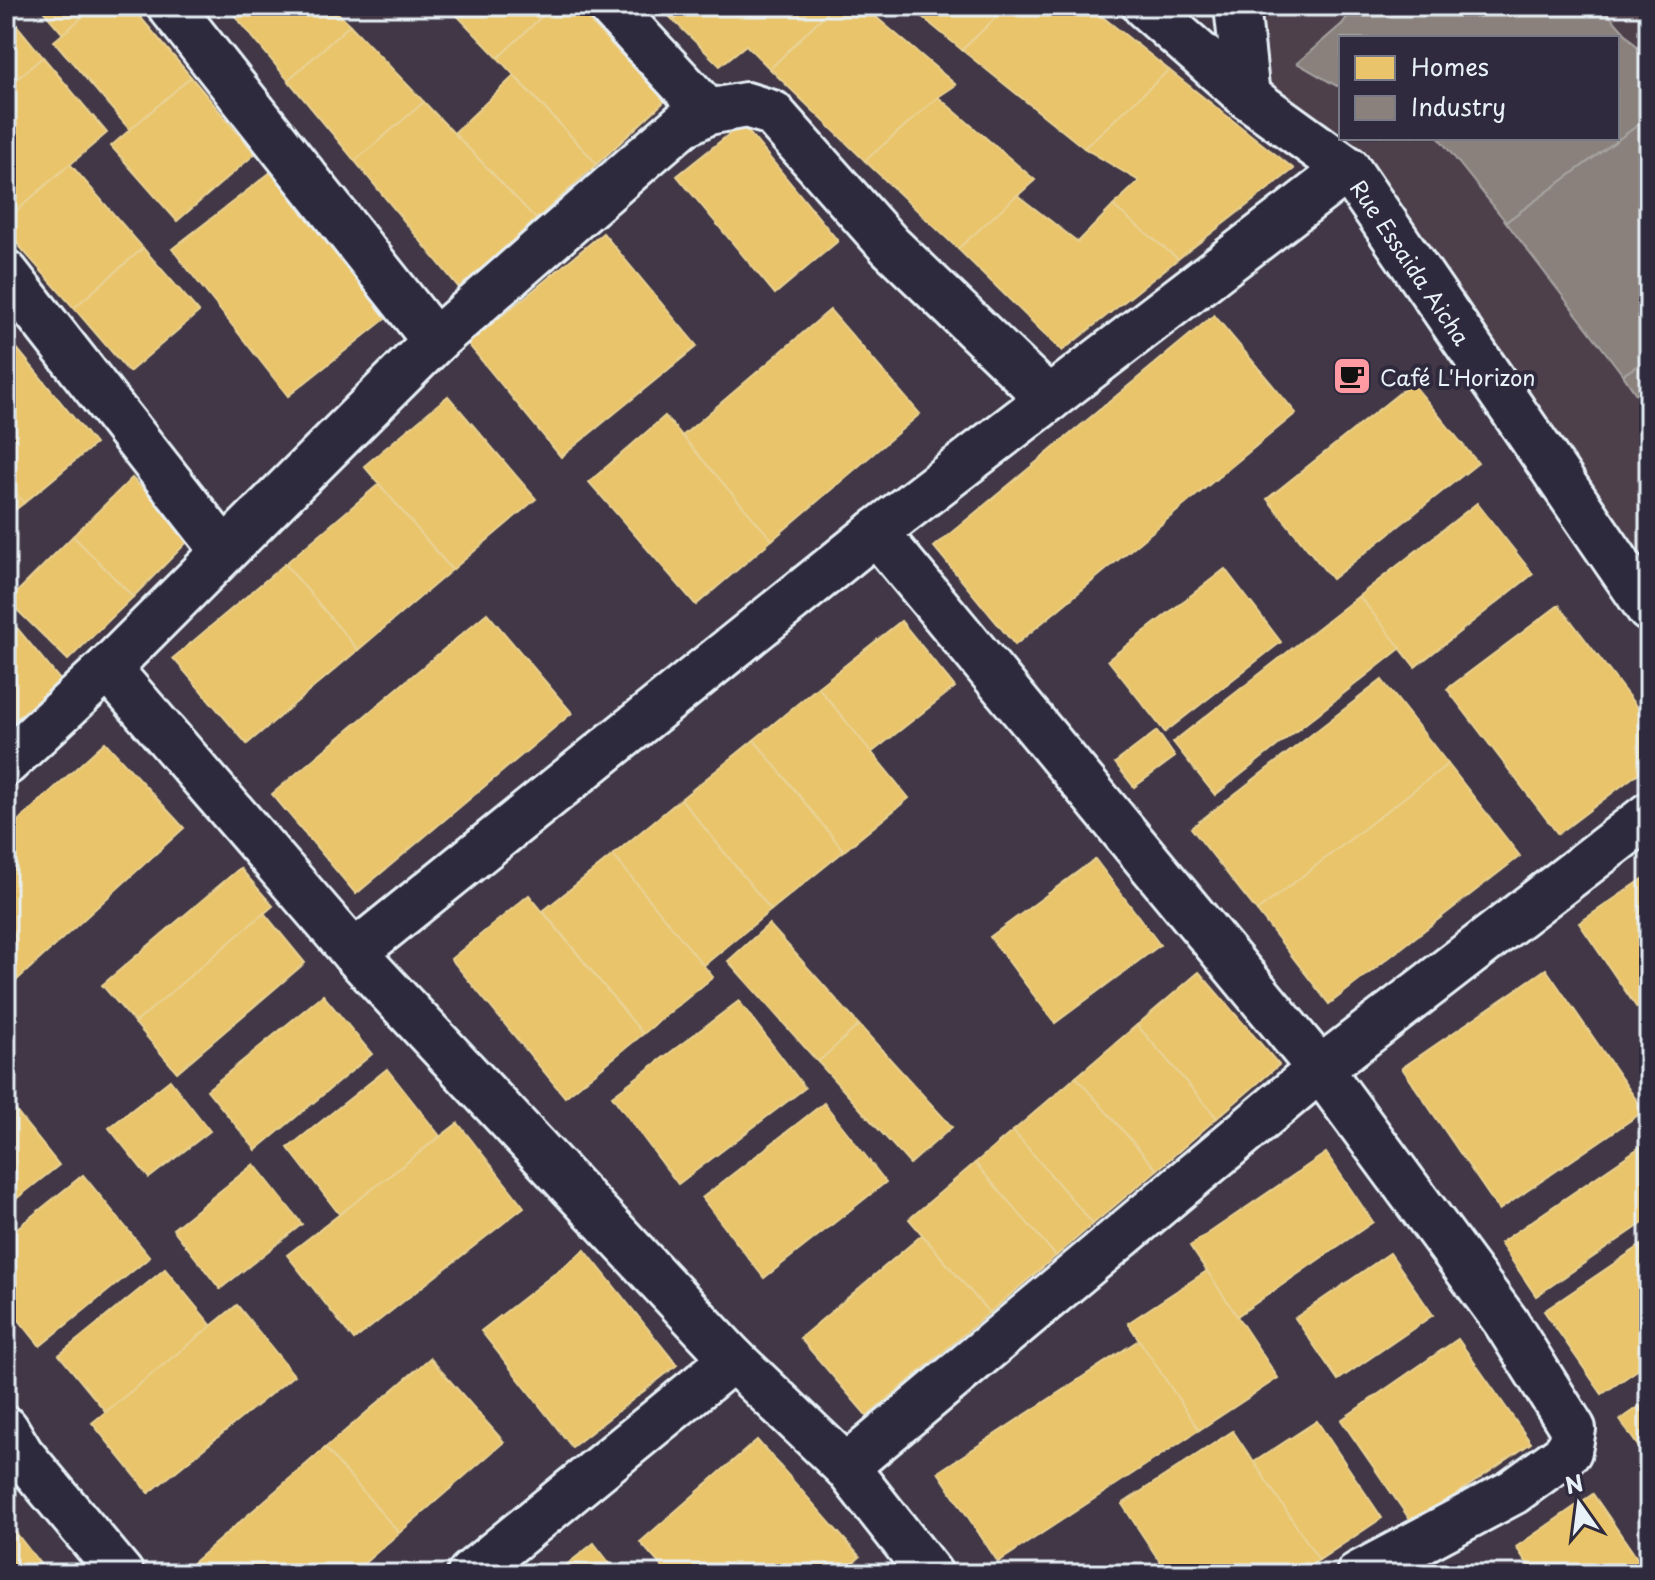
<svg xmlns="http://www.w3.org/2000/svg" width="1655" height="1580" viewBox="0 0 1655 1580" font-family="'Playpen Sans',sans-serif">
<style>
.built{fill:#4e404c;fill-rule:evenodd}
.homes{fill:#e9c46a;stroke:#e9d295;stroke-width:2}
.industry{fill:#8a817c;stroke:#a6a3a1;stroke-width:2}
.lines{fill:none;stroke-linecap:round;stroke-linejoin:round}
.street-casing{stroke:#e8f1f8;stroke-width:50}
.street{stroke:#2f2a3d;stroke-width:44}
.labels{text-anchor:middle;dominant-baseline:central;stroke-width:8;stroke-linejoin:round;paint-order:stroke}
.street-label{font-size:22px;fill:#e8f1f8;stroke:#2f2a3d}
.poi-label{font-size:22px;fill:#e8f1f8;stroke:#2f2a3d;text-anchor:start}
</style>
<rect width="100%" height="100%" fill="#413746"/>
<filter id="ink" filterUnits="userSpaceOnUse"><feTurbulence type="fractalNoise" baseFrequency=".0125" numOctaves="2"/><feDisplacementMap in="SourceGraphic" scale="16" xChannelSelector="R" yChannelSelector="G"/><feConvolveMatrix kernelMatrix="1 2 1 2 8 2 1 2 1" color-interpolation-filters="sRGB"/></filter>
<g filter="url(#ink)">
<path class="built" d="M1215,6h434v607zM1341,38h276v100h-276z"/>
<g class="homes">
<path d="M39,6h57l-33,28z"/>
<path d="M96,6h35l60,71 -61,53 -76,-89z"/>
<path d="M227,6h104l19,19 -62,55z"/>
<path d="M448,6h105l-55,52z"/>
<path d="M553,6h22l90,95 -68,63 -99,-106z"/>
<path d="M659,6h30l-15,15z"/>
<path d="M689,6h144l-63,63 -24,-24 -26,21 -46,-45z"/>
<path d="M833,6h30l93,79 -18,12 -73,64 -95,-92z"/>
<path d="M909,6h99l-46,44z"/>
<path d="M1008,6h81l80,64 -85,78 -122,-98z"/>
<path d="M6,12l37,45 -37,31z"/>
<path d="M350,25l74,77 -69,59 -67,-81z"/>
<path d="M43,57l64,76 -97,83 -4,-4v-124z"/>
<path d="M1169,70l125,99 -116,90 -65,-53 26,-25 -55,-33z"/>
<path d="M514,76l83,88 -61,55 -82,-86z"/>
<path d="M191,77l64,77 -78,67 -66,-75z"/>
<path d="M938,97l97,83 -77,69 -93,-88z"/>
<path d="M424,102l112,117 -76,70 -105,-128z"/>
<path d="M742,124l96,117 -63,53 -98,-118z"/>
<path d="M70,164l73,84 -69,60 -68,-77v-11z"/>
<path d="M271,172l119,143 -102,81 -116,-147z"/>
<path d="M1017,195l61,47 35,-36 65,53 -116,92 -104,-102z"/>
<path d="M603,233l94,113 -136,111 -93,-113z"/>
<path d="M143,248l56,64 -70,60 -55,-64z"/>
<path d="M830,310l90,104 -148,126 -90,-104z"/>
<path d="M1214,315l82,98 -281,232 -81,-98z"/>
<path d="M6,335l89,109 -71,59 -18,-23z"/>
<path d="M1412,383l66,80 -146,116 -65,-80z"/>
<path d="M448,396l88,103 -84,71 -88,-104z"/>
<path d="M665,416l107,124 -76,65 -107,-123z"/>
<path d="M132,478l60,59 -59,60 -60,-61z"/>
<path d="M6,480l18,23 -18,14z"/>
<path d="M379,484l73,86 -94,80 -73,-86z"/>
<path d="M1477,503l56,71 -118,93 -56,-71z"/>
<path d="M73,536l60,61 -65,63 -60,-59z"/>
<path d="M285,564l73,86 -111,94 -74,-86z"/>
<path d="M1225,569l56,73 -116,90 -57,-72z"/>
<path d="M1359,596l42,52 -186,147 -42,-53z"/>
<path d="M1559,605l90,118v42l-91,69 -111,-145z"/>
<path d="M487,613l85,100 -216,181 -84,-100z"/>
<path d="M901,621l54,66 -84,66 -53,-66z"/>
<path d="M17,628l44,53 -55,46v-89z"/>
<path d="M1382,680l66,84 -191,147 -66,-83z"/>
<path d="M818,687l91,111 -65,53 -90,-111z"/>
<path d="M1157,731l18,26 -41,30 -19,-24z"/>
<path d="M754,740l90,111 -73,59 -90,-111z"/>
<path d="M105,742l79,86 -178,162v-158z"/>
<path d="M1448,764l72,92 -191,148 -72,-93z"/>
<path d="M681,799l90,111 -68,56 -90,-111z"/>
<path d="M613,855l100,122 -70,57 -100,-123z"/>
<path d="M1095,859l65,86 -105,78 -65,-86z"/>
<path d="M240,868l33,38 -138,117 -33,-38z"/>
<path d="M1649,875v124l-12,9 -58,-85z"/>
<path d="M529,895l114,139 -78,63 -114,-138z"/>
<path d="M264,913l41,50 -128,109 -42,-49z"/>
<path d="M769,924l90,101 -41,37 -90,-101z"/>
<path d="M1546,969l98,142 -145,99 -97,-142z"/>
<path d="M1199,972l80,93 -62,53 -80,-93z"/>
<path d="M323,995l49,59 -116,96 -49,-60z"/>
<path d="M739,1001l66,87 -127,96 -66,-88z"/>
<path d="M859,1025l93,102 -42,37 -92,-102z"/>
<path d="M1137,1025l80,93 -60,52 -81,-93z"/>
<path d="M387,1069l53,67 -100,79 -52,-67z"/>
<path d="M1076,1077l81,93 -64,54 -80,-93z"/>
<path d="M170,1080l40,51 -61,47 -40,-50z"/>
<path d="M6,1099l53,66 -53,42z"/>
<path d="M824,1103l62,79 -122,96 -62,-80z"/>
<path d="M458,1123l66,84 -170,133 -67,-85z"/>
<path d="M1013,1131l80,93 -37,32 -81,-93z"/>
<path d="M1649,1141v78l-113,77 -36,-53z"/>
<path d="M1326,1153l47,69 -136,94 -47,-70z"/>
<path d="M975,1163l81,93 -67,57 -80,-94z"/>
<path d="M254,1164l48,60 -82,65 -47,-60z"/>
<path d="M83,1175l67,82 -110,89 -34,-42v-67z"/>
<path d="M922,1235l67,78 -122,103 -67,-78z"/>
<path d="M1649,1240v122l-47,32 -58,-83z"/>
<path d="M585,1250l92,115 -105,82 -91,-116z"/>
<path d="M1390,1253l43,62 -95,65 -43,-62z"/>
<path d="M165,1269l47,57 -106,86 -47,-57z"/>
<path d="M1207,1271l71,107 -79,52 -71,-107z"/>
<path d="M237,1305l57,70 -145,118 -57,-70z"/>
<path d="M1458,1339l73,104 -118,81 -72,-104z"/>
<path d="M1139,1340l60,90 -201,132 -60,-90z"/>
<path d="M430,1358l74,84 -105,91 -74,-85z"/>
<path d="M1649,1400v62l-29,-42z"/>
<path d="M1317,1421l65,97 -63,42 -65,-98z"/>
<path d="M1233,1431l86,129 -21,14h-130l-46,-70z"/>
<path d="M757,1440l103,117 -20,17h-172l-28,-32z"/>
<path d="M325,1448l74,85 -47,41h-172z"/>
<path d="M1593,1494l55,80h-114l-18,-27z"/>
<path d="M6,1520l42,54h-42z"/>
<path d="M594,1543l24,31h-63z"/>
</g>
<g class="industry">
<path d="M1355,6h246l48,54v57l-143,105 -67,-84h178v-100h-276v46l-4,2 -40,-23 45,-39z"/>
<path d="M1649,117v241l-26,17 -117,-153z"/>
<path d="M1649,358v55l-26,-38z"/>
</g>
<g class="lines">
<defs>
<g id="street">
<path d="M170,6l265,335"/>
<path d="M610,6l98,106"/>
<path d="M1145,6l102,90 101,73 301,440"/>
<path d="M1237,6l10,90"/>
<path d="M6,273l218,278"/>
<path d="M1049,399l299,-230"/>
<path d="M876,532l444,537 186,253 67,107 -4,22 -56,41 -154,82"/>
<path d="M108,668l246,285 379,406 113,108 84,107"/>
<path d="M6,763l102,-95 327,-327 211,-185 36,-31 26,-13 38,-7 26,8 118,133 159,153 -173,133 -522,421"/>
<path d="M6,1429l15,25 100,120"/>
<path d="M846,1467l474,-398 329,-254"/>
<path d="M470,1574l263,-215"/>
</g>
</defs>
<use href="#street" class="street-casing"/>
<use href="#street" class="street"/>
</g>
</g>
<defs>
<symbol id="cafe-square" viewBox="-11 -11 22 22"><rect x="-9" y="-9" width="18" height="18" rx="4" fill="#ff9aa2" stroke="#2f2a3d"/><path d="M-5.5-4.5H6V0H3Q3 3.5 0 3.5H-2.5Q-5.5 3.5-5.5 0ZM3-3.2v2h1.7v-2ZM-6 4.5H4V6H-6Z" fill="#111"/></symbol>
</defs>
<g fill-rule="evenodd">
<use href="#cafe-square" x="1330" y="354" width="44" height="44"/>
</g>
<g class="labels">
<g class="street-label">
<text transform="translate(1411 262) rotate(56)">Rue Essaida Aicha</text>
</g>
<g class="poi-label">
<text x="1380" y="376">Café L'Horizon</text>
</g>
</g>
<rect width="1655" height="1580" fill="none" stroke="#2f2a3d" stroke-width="32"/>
<rect x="16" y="16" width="1623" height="1548" fill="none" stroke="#e8f1f8" stroke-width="3" filter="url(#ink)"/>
<rect x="1339" y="36" width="280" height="104" fill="#2f2a3d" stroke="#797a88" stroke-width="2"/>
<rect x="1355" y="56" width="40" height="24" fill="#e9c46a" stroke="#797a88" stroke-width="2"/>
<text x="1411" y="76" font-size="24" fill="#e8f1f8">Homes</text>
<rect x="1355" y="96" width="40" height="24" fill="#8a817c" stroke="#797a88" stroke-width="2"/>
<text x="1411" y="116" font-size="24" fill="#e8f1f8">Industry</text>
<g transform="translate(1579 1504) rotate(346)" stroke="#2f2a3d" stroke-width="6" paint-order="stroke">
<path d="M0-6L14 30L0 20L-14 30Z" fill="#e8f1f8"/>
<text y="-12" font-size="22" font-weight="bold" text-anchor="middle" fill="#e8f1f8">N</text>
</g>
</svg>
